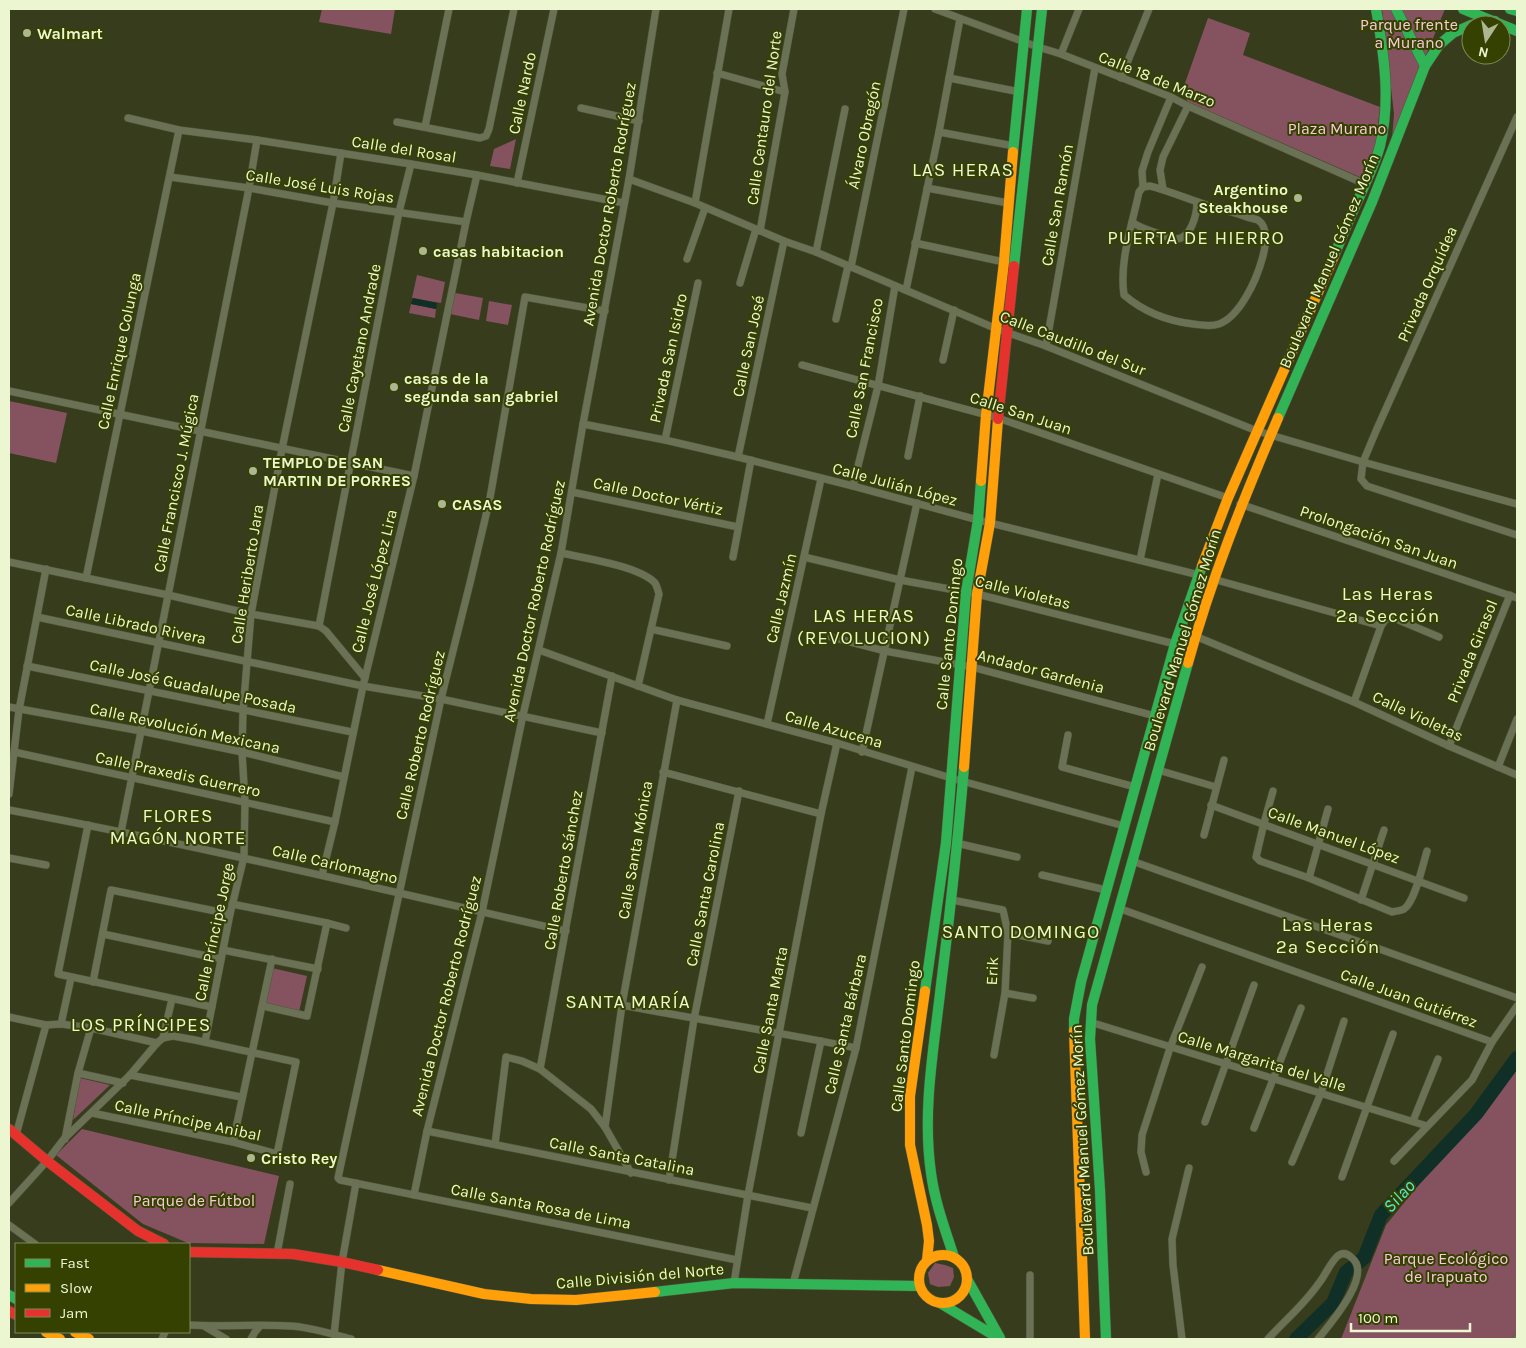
<svg xmlns="http://www.w3.org/2000/svg" width="1526" height="1348" viewBox="0 0 1526 1348" font-family="Karla,sans-serif">
<style>
.green{fill:#84535f}
.water{fill:#0f2f27}
.lines{fill:none;stroke-linecap:round;stroke-linejoin:round}
.river{stroke:#0f2f27;stroke-width:14}
.street-casing{stroke:#51563d;stroke-width:8}
.fast-casing{stroke:#51563d;stroke-width:11}
.slow-casing{stroke:#51563d;stroke-width:11}
.jam-casing{stroke:#51563d;stroke-width:11}
.street{stroke:#6a7154;stroke-width:7}
.fast{stroke:#30b455;stroke-width:10}
.slow{stroke:#ff9f0a;stroke-width:10}
.jam{stroke:#e5322d;stroke-width:10}
.poi-dot{fill:#adb692;stroke:#354100;stroke-width:2}
.labels{text-anchor:middle;dominant-baseline:central;stroke-width:4;stroke-linejoin:round;paint-order:stroke}
.park-label{font-size:16px;fill:#f8cbd7;stroke:#354100}
.poi-label{font-size:16px;font-weight:bold;fill:#ecf7d1;stroke:#354100;text-anchor:start}
.street-label{font-size:16px;fill:#ecf7d1;stroke:#354100}
.water-label{font-size:18px;font-style:italic;fill:#53edd5;stroke:#354100}
.quarter-label{font-size:19px;letter-spacing:1px;fill:#ecf7d1;stroke:#354100}
</style>
<rect width="100%" height="100%" fill="#373d1c"/>
<g class="green">
<path d="M322,9h73l-4,25 -72,-12z"/>
<path d="M1382,9h63l-53,130 2,-25z"/>
<path d="M1208,18l42,15 -7,22 137,52 -5,43 -13,28 -174,-76 -4,-6v-10z"/>
<path d="M516,139l-6,30 -20,-3 4,-17z"/>
<path d="M417,275l28,7 -4,21 -29,-5z"/>
<path d="M455,293l28,5 -4,22 -29,-6z"/>
<path d="M489,301l23,4 -4,20 -22,-4z"/>
<path d="M411,304l25,5 -1,9 -26,-5z"/>
<path d="M9,401l58,12 -11,50 -47,-10z"/>
<path d="M272,968l35,8 -8,36 -35,-7z"/>
<path d="M1517,1064v275h-176l45,-114z"/>
<path d="M80,1078l30,7 -37,35z"/>
<path d="M82,1129l197,47 -15,68 -76,-1 -45,-19 -87,-69z"/>
<path d="M935,1263l10,2 8,3 1,9 -4,9 -12,1 -8,-3 -2,-11z"/>
</g>
<path class="water" d="M413,298l24,5 -1,6 -25,-5z"/>
<g class="lines">
<path class="river" d="M1296,1339l37,-36 13,-31 18,-14 17,-43 95,-101 41,-56"/>
<defs>
<g id="street">
<path d="M935,9l103,38 23,7 110,43 17,9 177,78"/>
<path d="M1061,54l18,-45"/>
<path d="M717,73l68,19"/>
<path d="M949,78l71,14"/>
<path d="M1121,78l28,-69"/>
<path d="M581,108l58,13"/>
<path d="M1517,117l-141,314 -13,31 -2,17 6,7 150,49"/>
<path d="M128,118l51,12 78,10 154,24 66,11 147,28"/>
<path d="M397,122l83,16 6,-2 3,-7 25,-120"/>
<path d="M425,127l24,-118"/>
<path d="M939,132l75,14"/>
<path d="M170,177l79,11 84,15 133,19"/>
<path d="M629,179l66,24 89,38 32,11 181,77 49,17 211,85 106,31 154,42"/>
<path d="M517,183l37,-174"/>
<path d="M1150,186c19,5 38,13 57,19 14,4 27,7 40,12 4,1 8,2 11,3 19,13 -3,62 -12,77 -6,10 -16,23 -27,27 -9,3 -17,1 -26,0 -26,-3 -49,-12 -69,-29 -5,-34 8,-69 15,-103l4,-5z"/>
<path d="M1143,187l-1,-16 6,-19 23,-55"/>
<path d="M927,188l81,15"/>
<path d="M1163,189l-3,-19 3,-13 25,-51"/>
<path d="M695,203l34,-194"/>
<path d="M1132,222c8,6 16,8 25,11 6,2 13,6 19,6 15,0 21,-25 21,-37"/>
<path d="M760,231l25,-139 -3,-18 12,-65"/>
<path d="M915,243l89,19"/>
<path d="M816,252l29,-143"/>
<path d="M687,259l18,-51"/>
<path d="M851,267l53,-258"/>
<path d="M740,283l16,-54"/>
<path d="M906,290l33,-158 21,-113"/>
<path d="M605,311l-80,-14 -35,201 -20,85 -29,116 -103,479 2,2 397,80"/>
<path d="M836,319l12,-53"/>
<path d="M1046,346l49,-278"/>
<path d="M943,360l11,-50"/>
<path d="M802,365l196,53 230,80"/>
<path d="M9,391l405,85"/>
<path d="M583,424l82,16 73,17 115,29 125,34 221,55"/>
<path d="M665,440l33,-157"/>
<path d="M908,456l12,-60"/>
<path d="M738,457l46,-216"/>
<path d="M853,486l25,-100 17,-100"/>
<path d="M572,492l166,35"/>
<path d="M1240,504l277,94"/>
<path d="M561,553c23,5 78,13 94,30 2,3 3,8 4,11l-21,92"/>
<path d="M733,557l18,-97"/>
<path d="M804,557l96,23 77,14 198,50"/>
<path d="M1140,560l18,-86"/>
<path d="M9,562l159,33 83,19 68,12 7,5 39,47"/>
<path d="M86,578l93,-448"/>
<path d="M1213,579l168,47"/>
<path d="M37,617l326,69 78,13 161,34"/>
<path d="M319,626l80,-414 12,-48"/>
<path d="M651,629l76,17"/>
<path d="M1195,636l159,66 95,44 68,29"/>
<path d="M831,637l54,14 87,16 183,49"/>
<path d="M539,650l138,50 160,43 114,35 173,48"/>
<path d="M27,666l325,66"/>
<path d="M1354,702l27,-76 5,-7 8,-1 45,19"/>
<path d="M9,707l132,24 101,21 102,25"/>
<path d="M767,724l54,-245"/>
<path d="M1068,735l-6,32 73,20"/>
<path d="M1449,746l61,-151"/>
<path d="M14,752l321,70"/>
<path d="M862,752l55,-249"/>
<path d="M1498,767l19,-48"/>
<path d="M1158,770l58,17"/>
<path d="M663,772l158,42"/>
<path d="M1273,791l-9,32 -7,30 -1,4 4,4 49,17 83,34c3,-1 9,-1 12,-3 11,-7 19,-45 23,-58"/>
<path d="M9,794l10,-84 27,-141"/>
<path d="M1211,805l253,93"/>
<path d="M9,810c187,35 371,79 557,121"/>
<path d="M88,825l-30,149 154,33"/>
<path d="M121,832l128,-644 8,-48"/>
<path d="M1204,835l20,-75"/>
<path d="M956,843l61,14"/>
<path d="M9,858l37,7"/>
<path d="M1132,861l385,137"/>
<path d="M322,875l13,-53 28,-136 51,-210 52,-254 11,-47"/>
<path d="M1042,875l64,15"/>
<path d="M1309,878l19,-69"/>
<path d="M952,900l51,10 5,23 -3,60 -11,62"/>
<path d="M1361,900l23,-70"/>
<path d="M232,904l95,19 19,5"/>
<path d="M1118,908l374,134"/>
<path d="M1008,933l40,8"/>
<path d="M103,934l118,25"/>
<path d="M223,950l95,19"/>
<path d="M93,982l18,-92 119,24"/>
<path d="M1005,993l28,5"/>
<path d="M622,1005c78,15 156,27 234,43"/>
<path d="M263,1006l44,10 20,-93"/>
<path d="M9,1017l37,8 15,-1 30,4 66,15"/>
<path d="M1090,1022l337,104"/>
<path d="M61,1024l10,-46"/>
<path d="M205,1042l25,-128 14,-57 1,-55 -3,-50 1,-41 8,-97 31,-165 51,-246 8,-50"/>
<path d="M540,1069l72,-393"/>
<path d="M78,1073l45,10"/>
<path d="M130,1075l111,22"/>
<path d="M92,1113l141,29 44,12 19,-92 -101,-22 -22,-4 -10,2"/>
<path d="M1413,1121l25,-62"/>
<path d="M1205,1122l49,-137"/>
<path d="M605,1127l17,-122 55,-305"/>
<path d="M1254,1128l47,-120"/>
<path d="M427,1131l385,77"/>
<path d="M801,1133l20,-92"/>
<path d="M16,1135l30,-110"/>
<path d="M65,1139l13,-66 13,-45"/>
<path d="M233,1142l39,-183"/>
<path d="M495,1144l11,-87 16,4 18,8 51,40 14,18 26,46"/>
<path d="M1394,1161l78,-81 20,-38 25,-36"/>
<path d="M1292,1162l29,-69 23,-72"/>
<path d="M1146,1172l-5,-20 1,-17 28,-87 32,-81"/>
<path d="M1342,1177l51,-143"/>
<path d="M669,1180l25,-161 45,-228"/>
<path d="M414,1195l13,-64 55,-219 41,-197 38,-162 22,-129 46,-245 27,-170"/>
<path d="M9,1203l38,-42 17,-22 66,-64 27,-32 6,-5 9,-39"/>
<path d="M9,1225l26,19"/>
<path d="M277,1254l13,-70"/>
<path d="M734,1283l14,-88 73,-381 16,-71"/>
<path d="M793,1284l63,-236 56,-281"/>
<path d="M189,1325c34,2 67,-1 101,1 21,1 41,8 61,13"/>
<path d="M204,1326l22,13"/>
<path d="M334,1335l8,-73 14,-79"/>
<path d="M162,1339l3,-7"/>
<path d="M251,1339l4,-7 5,-6"/>
<path d="M1030,1339v-64"/>
<path d="M1182,1339l-9,-74 -1,-26 17,-71"/>
<path d="M1268,1339c17,-19 36,-34 51,-56 6,-7 13,-24 20,-28 5,-3 9,-1 13,3 21,17 -22,66 -34,81"/>
<path d="M1517,1339v-1"/>
</g>
<g id="fast">
<path d="M1396,9l29,57"/>
<path d="M1463,9l54,22"/>
<path d="M1510,9l7,2"/>
<path d="M1013,152l14,-143"/>
<path d="M1334,256c9,-22 19,-45 29,-67 6,-14 13,-28 17,-43 11,-45 4,-92 -4,-137"/>
<path d="M1014,266l28,-257"/>
<path d="M1278,418l94,-216 53,-136 14,-21 14,-12 18,-8 24,-4"/>
<path d="M925,991l21,-148 20,-251 12,-72 3,-39"/>
<path d="M1074,1031v-12l7,-37 94,-338 27,-78"/>
<path d="M954,1257c-9,-28 -19,-54 -23,-84 -9,-63 3,-125 10,-188 9,-72 17,-145 23,-218"/>
<path d="M967,1279l33,59"/>
<path d="M655,1292l79,-9 185,3"/>
<path d="M9,1295l7,4"/>
<path d="M940,1303l60,36"/>
<path d="M1106,1339l-6,-149 -10,-151 2,-34 96,-342"/>
</g>
<g id="slow">
<path d="M981,481l5,-66 18,-153 9,-110"/>
<path d="M1202,566l26,-68 106,-242"/>
<path d="M1188,663c23,-84 56,-165 90,-245"/>
<path d="M964,767l13,-173 13,-71 8,-104"/>
<path d="M925,991l-15,105v49l17,80 2,16 -2,19"/>
<path d="M1074,1031l11,308"/>
<circle cx="943" cy="1279" r="24"/>
<path d="M378,1270l106,24 47,5 45,1 79,-8"/>
<path d="M46,1332l14,7"/>
<path d="M75,1332l14,7"/>
</g>
<g id="jam">
<path d="M998,419l16,-153"/>
<path d="M9,1129l38,32 91,70 26,13"/>
<path d="M189,1252l104,2 49,8 36,8"/>
<path d="M9,1311l7,4"/>
</g>
</defs>
<use href="#street" class="street-casing"/>
<use href="#fast" class="fast-casing"/>
<use href="#slow" class="slow-casing"/>
<use href="#jam" class="jam-casing"/>
<use href="#street" class="street"/>
<use href="#fast" class="fast"/>
<use href="#slow" class="slow"/>
<use href="#jam" class="jam"/>
</g>
<g class="poi-dot">
<circle cx="27" cy="33" r="5"/>
<circle cx="1298" cy="198" r="5"/>
<circle cx="423" cy="251" r="5"/>
<circle cx="394" cy="387" r="5"/>
<circle cx="253" cy="471" r="5"/>
<circle cx="442" cy="504" r="5"/>
<circle cx="251" cy="1158" r="5"/>
</g>
<g class="labels">
<g class="park-label">
<text x="1409" y="24">Parque frente<tspan x="1409" dy="18">a Murano</tspan></text>
<text x="1337" y="128">Plaza Murano</text>
<text x="194" y="1200">Parque de Fútbol</text>
<text x="1446" y="1258">Parque Ecológico<tspan x="1446" dy="18">de Irapuato</tspan></text>
</g>
<g class="poi-label">
<text x="37" y="33">Walmart</text>
<text x="1288" y="189" text-anchor="end">Argentino<tspan x="1288" dy="18">Steakhouse</tspan></text>
<text x="433" y="251">casas habitacion</text>
<text x="404" y="378">casas de la<tspan x="404" dy="18">segunda san gabriel</tspan></text>
<text x="263" y="462">TEMPLO DE SAN<tspan x="263" dy="18">MARTIN DE PORRES</tspan></text>
<text x="452" y="504">CASAS</text>
<text x="261" y="1158">Cristo Rey</text>
</g>
<g class="street-label">
<text transform="translate(1157 79) rotate(22)">Calle 18 de Marzo</text>
<text transform="translate(522 93) rotate(-78)">Calle Nardo</text>
<text transform="translate(764 118) rotate(-82)">Calle Centauro del Norte</text>
<text transform="translate(864 135) rotate(-78)">Álvaro Obregón</text>
<text transform="translate(404 149) rotate(9)">Calle del Rosal</text>
<text transform="translate(320 186) rotate(9)">Calle José Luis Rojas</text>
<text transform="translate(609 204) rotate(-80)">Avenida Doctor Roberto Rodríguez</text>
<text transform="translate(1057 205) rotate(-80)">Calle San Ramón</text>
<text transform="translate(1329 261) rotate(-67)">Boulevard Manuel Gómez Morín</text>
<text transform="translate(1427 284) rotate(-66)">Privada Orquídea</text>
<text transform="translate(1073 343) rotate(21)">Calle Caudillo del Sur</text>
<text transform="translate(748 346) rotate(-78)">Calle San José</text>
<text transform="translate(359 348) rotate(-79)">Calle Cayetano Andrade</text>
<text transform="translate(119 351) rotate(-78)">Calle Enrique Colunga</text>
<text transform="translate(668 358) rotate(-78)">Privada San Isidro</text>
<text transform="translate(864 368) rotate(-79)">Calle San Francisco</text>
<text transform="translate(1021 413) rotate(18)">Calle San Juan</text>
<text transform="translate(176 483) rotate(-79)">Calle Francisco J. Múgica</text>
<text transform="translate(895 484) rotate(15)">Calle Julián López</text>
<text transform="translate(658 496) rotate(12)">Calle Doctor Vértiz</text>
<text transform="translate(1379 537) rotate(19)">Prolongación San Juan</text>
<text transform="translate(247 574) rotate(-81)">Calle Heriberto Jara</text>
<text transform="translate(374 581) rotate(-76)">Calle José López Lira</text>
<text transform="translate(1023 592) rotate(14)">Calle Violetas</text>
<text transform="translate(781 598) rotate(-77)">Calle Jazmín</text>
<text transform="translate(534 601) rotate(-78)">Avenida Doctor Roberto Rodríguez</text>
<text transform="translate(136 624) rotate(12)">Calle Librado Rivera</text>
<text transform="translate(949 634) rotate(-84)">Calle Santo Domingo</text>
<text transform="translate(1182 640) rotate(-73)">Boulevard Manuel Gómez Morín</text>
<text transform="translate(1472 651) rotate(-68)">Privada Girasol</text>
<text transform="translate(1041 671) rotate(15)">Andador Gardenia</text>
<text transform="translate(193 686) rotate(12)">Calle José Guadalupe Posada</text>
<text transform="translate(1418 716) rotate(25)">Calle Violetas</text>
<text transform="translate(185 728) rotate(12)">Calle Revolución Mexicana</text>
<text transform="translate(834 729) rotate(16)">Calle Azucena</text>
<text transform="translate(420 735) rotate(-77)">Calle Roberto Rodríguez</text>
<text transform="translate(178 774) rotate(12)">Calle Praxedis Guerrero</text>
<text transform="translate(1334 835) rotate(20)">Calle Manuel López</text>
<text transform="translate(635 850) rotate(-80)">Calle Santa Mónica</text>
<text transform="translate(335 864) rotate(13)">Calle Carlomagno</text>
<text transform="translate(563 870) rotate(-80)">Calle Roberto Sánchez</text>
<text transform="translate(705 894) rotate(-79)">Calle Santa Carolina</text>
<text transform="translate(214 932) rotate(-78)">Calle Príncipe Jorge</text>
<text transform="translate(992 971) rotate(-87)">Erik</text>
<text transform="translate(446 996) rotate(-76)">Avenida Doctor Roberto Rodríguez</text>
<text transform="translate(1409 998) rotate(20)">Calle Juan Gutiérrez</text>
<text transform="translate(770 1010) rotate(-79)">Calle Santa Marta</text>
<text transform="translate(845 1024) rotate(-77)">Calle Santa Bárbara</text>
<text transform="translate(905 1036) rotate(-83)">Calle Santo Domingo</text>
<text transform="translate(1262 1061) rotate(17)">Calle Margarita del Valle</text>
<text transform="translate(188 1120) rotate(12)">Calle Príncipe Anibal</text>
<text transform="translate(1082 1140) rotate(-93)">Boulevard Manuel Gómez Morín</text>
<text transform="translate(622 1156) rotate(11)">Calle Santa Catalina</text>
<text transform="translate(541 1206) rotate(11)">Calle Santa Rosa de Lima</text>
<text transform="translate(640 1276) rotate(-5)">Calle División del Norte</text>
</g>
<g class="water-label">
<text transform="translate(1399 1196) rotate(-47)">Silao</text>
</g>
<g class="quarter-label">
<text x="963" y="170">LAS HERAS</text>
<text x="1196" y="238">PUERTA DE HIERRO</text>
<text x="1388" y="594">Las Heras<tspan x="1388" dy="22">2ª Sección</tspan></text>
<text x="864" y="616">LAS HERAS<tspan x="864" dy="22">(REVOLUCION)</tspan></text>
<text x="178" y="816">FLORES<tspan x="178" dy="22">MAGÓN NORTE</tspan></text>
<text x="1328" y="925">Las Heras<tspan x="1328" dy="22">2ª Sección</tspan></text>
<text x="1021" y="932">SANTO DOMINGO</text>
<text x="628" y="1002">SANTA MARÍA</text>
<text x="141" y="1025">LOS PRÍNCIPES</text>
</g>
</g>
<rect width="1526" height="1348" fill="none" stroke="#ecf7d1" stroke-width="20"/>
<rect x="15" y="1243" width="175" height="90" fill="#354100" stroke="#7e8a54"/>
<rect x="25" y="1259" width="25" height="8" fill="#30b455" stroke="#7e8a54"/>
<text x="60" y="1268" font-size="15" fill="#ecf7d1">Fast</text>
<rect x="25" y="1284" width="25" height="8" fill="#ff9f0a" stroke="#7e8a54"/>
<text x="60" y="1293" font-size="15" fill="#ecf7d1">Slow</text>
<rect x="25" y="1309" width="25" height="8" fill="#e5322d" stroke="#7e8a54"/>
<text x="60" y="1318" font-size="15" fill="#ecf7d1">Jam</text>
<g transform="translate(1486 40) rotate(192)"><circle r="24" fill="#354100" stroke="#7e8a54"/>
<path d="M0-4L9 19L0 12L-9 19Z" fill="#adb692"/>
<text y="-8" font-size="14" font-weight="bold" text-anchor="middle" fill="#ecf7d1">N</text>
</g>
<path d="M1351 1323v8h119v-8" fill="none" stroke="#ecf7d1" stroke-width="2.5"/>
<text x="1358" y="1323" font-size="15" fill="#ecf7d1" stroke="#354100" stroke-width="4" paint-order="stroke">100 m</text>
</svg>
